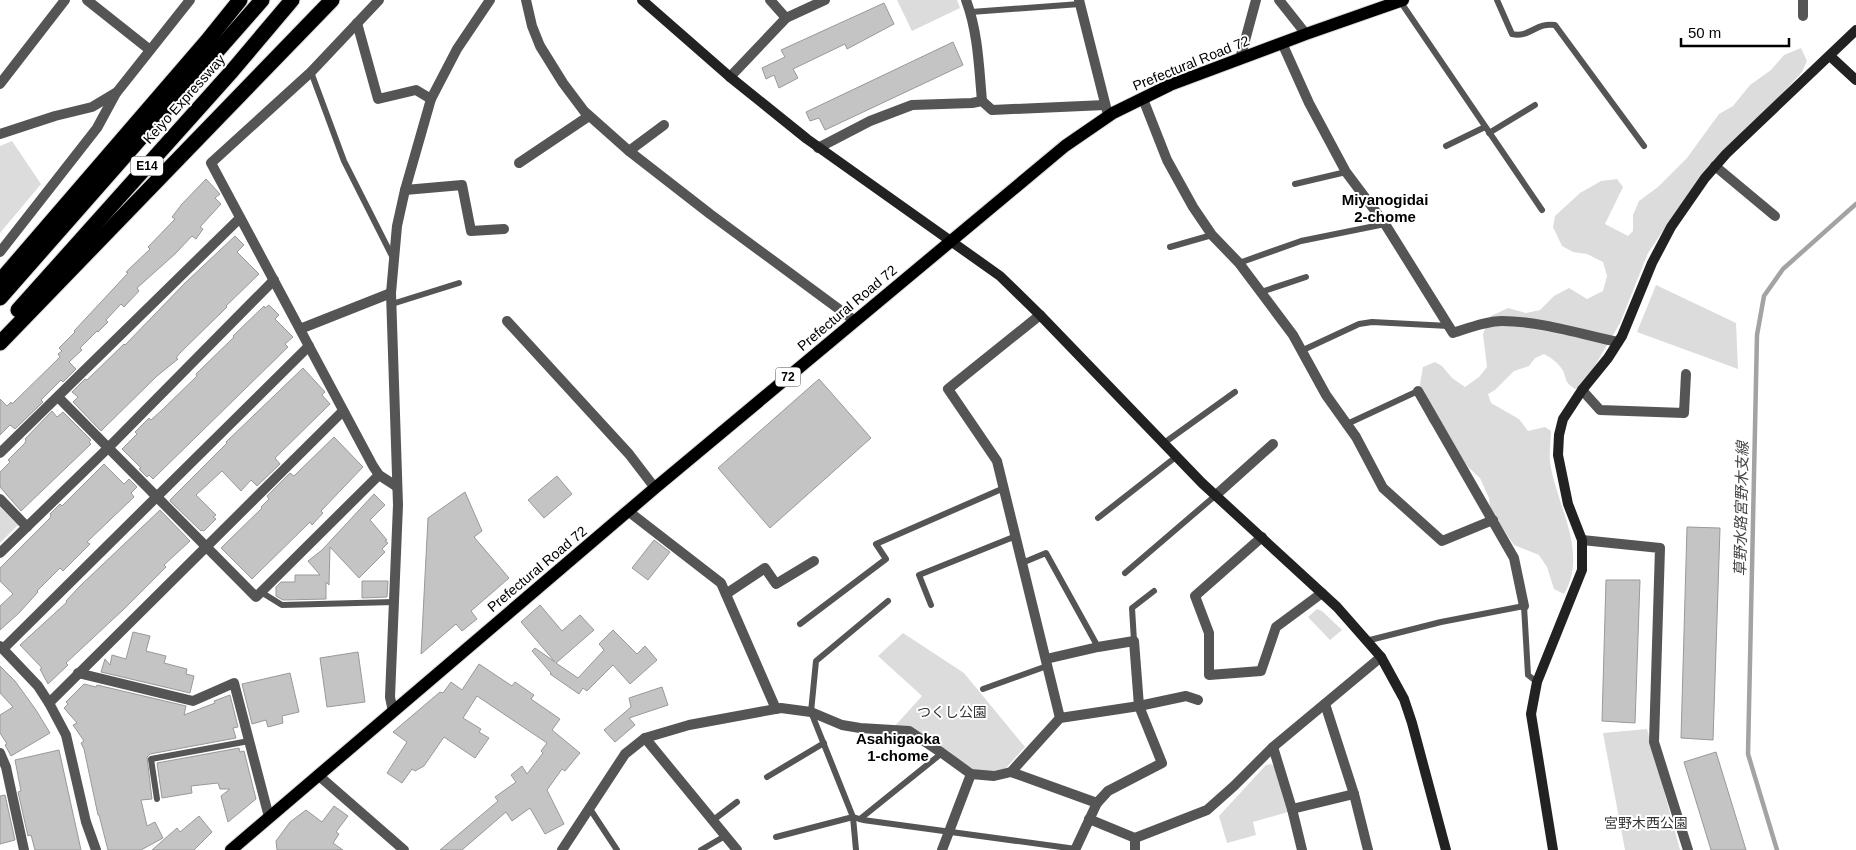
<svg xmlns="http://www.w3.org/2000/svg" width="1856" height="850" viewBox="0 0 1856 850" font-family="Helvetica,'Noto Sans JP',sans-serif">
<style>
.green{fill:#dcdcdc}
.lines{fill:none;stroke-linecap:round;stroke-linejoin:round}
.stream{stroke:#a3a3a3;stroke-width:4.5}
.building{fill:#c4c4c4;stroke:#999}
.primary-casing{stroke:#dbdbdb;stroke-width:14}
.highway-casing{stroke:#dbdbdb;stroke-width:17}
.lane{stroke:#555;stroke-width:6}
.street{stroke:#555;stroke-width:10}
.secondary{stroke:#222;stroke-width:10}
.primary{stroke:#000;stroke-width:12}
.highway{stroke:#000;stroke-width:15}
.labels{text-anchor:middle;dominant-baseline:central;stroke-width:4;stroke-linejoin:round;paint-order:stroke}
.shield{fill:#fff;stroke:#4c4c4c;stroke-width:1}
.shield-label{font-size:12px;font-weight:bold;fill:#000}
.street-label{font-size:14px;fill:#000;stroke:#fff}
.park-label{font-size:14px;fill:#333;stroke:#fff}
.neighbourhood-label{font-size:15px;font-weight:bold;fill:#000;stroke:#fff}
.water-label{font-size:15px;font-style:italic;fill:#444;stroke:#fff}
</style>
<rect width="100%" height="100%" fill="#fff"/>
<g class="green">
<path d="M897,0h60l3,8 -48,23z"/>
<path d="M1801,48l6,13 -5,11 -123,135 -31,46 -28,70 -37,63 -8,3c-8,-5 -9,-8 -11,-16 -3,-8 -12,-15 -20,-19l-9,4 -6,8 -15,5 -19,19 -7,4 3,9 28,16 9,12 17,-4 6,4c0,10 -2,21 -1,31 6,43 39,90 14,132l-10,-5 -7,-22 -8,-12 -25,-10 -24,-36 -1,-11 -9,-20 -11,-10 -21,-27 -19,-19 -9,-20 -1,-12 4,-23 12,-5 7,4 10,12 13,9 14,-10 8,-10 -4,-33 8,-18 17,-8 18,5 14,-3 14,-14 15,-8 18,11 16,-8 4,-15 -4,-14 -16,-8 -14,-2 -11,-6 -9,-19 2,-11 25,-23 21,-12 16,-2 6,8 -18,37 23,12 5,-5v-16l6,-14 19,-14 29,-29 32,-44 14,-8 17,-21 21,-15 13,-15z"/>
<path d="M12,141l29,43 -41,49v-87z"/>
<path d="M1656,285l80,38 2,46 -101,-37z"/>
<path d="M0,507l18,18 -18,18z"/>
<path d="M1317,609l5,2 20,19 -12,10 -22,-23z"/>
<path d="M903,633l61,40 61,74 -19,21 -17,4 -15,-2 -63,-43h-17l28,-31 -44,-40z"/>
<path d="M1647,729l33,121h-55l-22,-117z"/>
<path d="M1271,764l5,4 12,44 -35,10 3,13 -29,8 -8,-27 47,-51z"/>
</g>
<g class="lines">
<path class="stream" d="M1777,850l-29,-96 9,-419 7,-39 19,-27 73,-65"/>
</g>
<g class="building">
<path d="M884,3l10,21 -47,25 -2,-5 -52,25 5,9 -19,10 -5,-13 -8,4 -4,-11 23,-11 -4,-7z"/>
<path d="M953,42l10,23 -138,65 -6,-12 -9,3 -4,-9z"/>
<path d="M206,179l14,15 -5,4 6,6 -21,23 3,2 -7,10 -4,-3 -17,18 -38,34 2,3 -15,16 -3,-3 -15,16 2,2 -10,10 -1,-1 -17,17 2,2 -13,12 7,7 -13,13 -2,-2 -20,20 2,2 -28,27 -5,-4 -10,10v-36l7,7 4,-4 1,2 48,-47 -2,-3 4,-3 -3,-3 16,-16 -1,-1 54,-58 -2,-1 24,-23 -2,-2 27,-28 -3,-2 10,-13z"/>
<path d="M235,236l9,9 -7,7 22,22 -33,32 1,1 -47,46 -4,5 2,1 -21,17 -56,55 -28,-29 5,-5 -6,-5 13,-13 2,1 37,-36 1,1 60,-62z"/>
<path d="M269,305l10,10 -4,4 18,18 -8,7 3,3 -135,132 -4,-4 -2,2 -8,-8 2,-1 -19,-19 15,-15 -2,-2 14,-14 2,2 11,-10 35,-34 -1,-2 38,-37 -1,-1 31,-30 1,2z"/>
<path d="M303,368l22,24 -3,3 8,9 -55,54 5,6 -23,22 -6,-6 -10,11 -19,-20 -26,24 20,20 -3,2 3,2 -12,12 -2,-1 -1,1 -31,-30 1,-2 56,-56 -1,-1z"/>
<path d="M819,379l52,59 -101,90 -52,-60z"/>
<path d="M52,411l5,6 6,-5 28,28 -2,2 2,2 -70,67 -21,-24v-15l10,-10 -2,-2 17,-17 1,-3 -1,-1z"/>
<path d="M334,437l29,30 -42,44 2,2 -11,12 -2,-3 -58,57 -31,-31 41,-40 -1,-1 8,-8 -2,-3 23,-23 4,3z"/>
<path d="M104,464l20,20 5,-5 8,8 -6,6 3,4 -47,45 3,2 -27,27 -3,-3 -23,23 1,1 -19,21 -19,17v-24l13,-12 -13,-13v-13l50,-50 1,-2 -1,-2 10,-10 2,2z"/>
<path d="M557,476l15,18 -28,24 -16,-18z"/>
<path d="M465,492l17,39 -8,6 35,41 -38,33 6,8 -15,12 -6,-7 -35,30 7,-136z"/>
<path d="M374,494l11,11 -15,15 17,20 -2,1 3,2 -6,6 3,3 -26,26 -29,-31 -1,38 -3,-3v17l-43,1 -7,-4v-9l5,-5h14v-7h25l-12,-14 14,-11z"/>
<path d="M160,510l30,31 -26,24 2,2 -42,42 -58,54 2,2 -20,19 -8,-15 2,-1 -22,-23 47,-43 -1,-1 14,-15z"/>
<path d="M1687,527l33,1 -7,212 -32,-2z"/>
<path d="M654,540l16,12 -22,28 -16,-12z"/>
<path d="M1606,580h34l-5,143 -33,-2z"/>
<path d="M362,581h26l-1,16 -25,1z"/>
<path d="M540,605l22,26 18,-16 14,15 -38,33 22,15 26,-28 -5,-6 14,-14 24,24 8,-8 12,14 -27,24 -17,-19 -26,26 -4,-3 -4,6 -29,-20 1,-1 -19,-22 3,-3 20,14 -34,-40z"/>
<path d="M133,632l17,4 -4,15 20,5 -2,7 23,6 -1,5 8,2 -4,17 -89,-21 4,-13 5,6 2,-10 14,4z"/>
<path d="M358,652l7,50 -38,5 -7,-49z"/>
<path d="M479,664l33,22 3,-4 19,13 -3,4 29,20 -8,11 28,23 -15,18 -3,-2 -15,21 17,34 -19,10 -15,-26 -18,13 -6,-9 -44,38h-22l58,-49 -3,-4 21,-15 -5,-7 11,-9 5,8 16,-21 -2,-2 6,-8 -70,-47 -14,22 18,11 -2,3 10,6 -14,20 -31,-21 -20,29 -9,5 -3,-2 -10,14 -15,-10 20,-31 -14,-10 47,-40 3,1 8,-11 11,8z"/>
<path d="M0,666l15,15 21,29 14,23 -39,23 -6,-11 2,-1 -7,-11v-18l13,-8 -13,-14z"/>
<path d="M290,673l9,39 -17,4 1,7 -15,4 -2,-7 -14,4 -10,-40z"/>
<path d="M84,684l12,3 1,-2 89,21 -2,9 31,-12 -1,-2 16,-6 8,32 -5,1 3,10 -86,16 -3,3 5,42 -11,1 6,26 8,-4 8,16 -22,12h-33l-9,-35h-1l-14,-66 -3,-6 3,-2 -11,-16 4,-2 -13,-15 4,-4 -2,-2z"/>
<path d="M662,687l6,18 -39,13 6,7 -20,17 -11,-12 27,-23 -2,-9z"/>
<path d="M239,748l1,4 4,-1 12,48 -28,23 -7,-26 9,-7h-10l-2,-6 -27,3 1,7 -30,5 -5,-35z"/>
<path d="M59,750l22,100h-46l-4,-15 -3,1 -10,-44 3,-1 -6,-31z"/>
<path d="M1716,752l30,98h-35l-27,-88z"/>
<path d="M5,795l10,45 -15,4v-48z"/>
<path d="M334,806l14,10 -12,16 3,2 -6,9 10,7h-66l-1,-9 14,-19 16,-12 16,12z"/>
<path d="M199,816l13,16 -18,18h-42l25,-22 3,4z"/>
</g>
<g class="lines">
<defs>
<path id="primary" d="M231,850l424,-362 410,-342 48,-33 57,-28 136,-51 97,-34"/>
<g id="highway">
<path d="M0,281l207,-240 33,-41"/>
<path d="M0,298l262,-298"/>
<path d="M18,310l214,-239 60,-71"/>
<path d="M0,343l332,-343"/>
</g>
</defs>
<use href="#primary" class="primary-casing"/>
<use href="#highway" class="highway-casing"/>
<g class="lane">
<path d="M1497,0l15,34c18,4 24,-12 43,-9l89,121"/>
<path d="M1400,1l142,209"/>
<path d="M971,12l109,-8"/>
<path d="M311,72l33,89 49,97"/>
<path d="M1489,133l46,-28"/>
<path d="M1446,146l39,-19"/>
<path d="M1295,184l51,-12"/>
<path d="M1170,247l42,-12"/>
<path d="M1239,263l62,-22 84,-17"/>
<path d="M1261,292l45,-15"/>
<path d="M392,304l67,-21"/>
<path d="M1301,351l58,-27 13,-2 77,4"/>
<path d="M1347,424l71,-33"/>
<path d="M1164,443l71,-51"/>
<path d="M1098,518l79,-62"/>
<path d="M1022,563l24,-10 52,94"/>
<path d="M1125,573l91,-78"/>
<path d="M261,592l21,13 112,-3"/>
<path d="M931,605l-12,-30 97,-39"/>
<path d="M800,624l86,-65 -10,-15 128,-56"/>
<path d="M1134,641l-2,-33 22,-17"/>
<path d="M1366,641l75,-19 83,-16 4,69 9,7"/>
<path d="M983,689l64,-23"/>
<path d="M767,777l57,-34"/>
<path d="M157,799l-6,-40 98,-18"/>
<path d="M590,809l27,41"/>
<path d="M860,819l82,-66"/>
<path d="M712,821l25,-19"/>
<path d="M776,837l77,-20 10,3 213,29"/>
<path d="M701,850l24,-14"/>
<path d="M856,850l-3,-33 -42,-105 5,-51 72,-60"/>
</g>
<g class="street">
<path d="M87,0l63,50"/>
<path d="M379,0l-68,72 -100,91 162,303 6,9 17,11"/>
<path d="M526,0l6,26 8,20 23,37 21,28 45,40 81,63 145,107"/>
<path d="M770,0l16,18"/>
<path d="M966,0c12,32 13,67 16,101"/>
<path d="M1079,0l28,111"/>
<path d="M1279,0l27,34"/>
<path d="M1803,0v16"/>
<path d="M357,23l21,76 38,-9 15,9"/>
<path d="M1282,43l27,60 37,69 39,52 68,109c16,-5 33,-12 49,-12 37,0 79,13 116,21"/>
<path d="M1240,59l16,-59"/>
<path d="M730,77l56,-59 39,-18"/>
<path d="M0,84l65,-84"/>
<path d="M1143,99l24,61 26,47 19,28 27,28 54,72 33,60 30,42 27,51 59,53 51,-21"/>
<path d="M0,134l55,-18 37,-9 25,-15 73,-92"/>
<path d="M818,148l52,-27 42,-16 60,-2 10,-2 10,9 113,-5"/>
<path d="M629,151l35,-26"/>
<path d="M519,163l70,-47"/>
<path d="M1715,166l60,50"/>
<path d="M405,190l57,-5 9,46 33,-2"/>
<path d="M0,252l97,-124 19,-35"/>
<path d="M1040,315l-92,74 49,72 63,257"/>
<path d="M507,321l122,133 26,34"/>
<path d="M300,329l91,-36"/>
<path d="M1582,390l18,20 84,3 2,-39"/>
<path d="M1418,391l96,167 10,48"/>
<path d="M58,397l198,200 123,-122"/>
<path d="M0,453l240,-235"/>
<path d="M1216,495l57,-51"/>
<path d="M0,499l27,28"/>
<path d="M628,511l93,72 55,126"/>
<path d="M1262,537l-67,59 14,37v42l52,-4 15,-44 46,-34"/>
<path d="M1582,540l78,8 -6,194 34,108"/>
<path d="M0,553l108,-105 166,-168"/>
<path d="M726,594l39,-26 11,16 38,-23"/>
<path d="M0,646l38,40 11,17 17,32 20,87 10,28"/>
<path d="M3,649l306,-303"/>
<path d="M1046,659l52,-12 36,-6 5,65 23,57 -54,28 -11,12 -22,47"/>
<path d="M78,673l115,28 41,-18 35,134"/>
<path d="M49,703l294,-292"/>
<path d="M1325,704l29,90 14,56"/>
<path d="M393,712l-3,-15 8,-192 -7,-212 6,-67 8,-36 26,-91 26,-50 33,-49"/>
<path d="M645,738l92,112"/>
<path d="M1273,747l19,62 10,41"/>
<path d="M0,753l6,14 18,83"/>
<path d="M1011,772l86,31"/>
<path d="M318,775l86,75"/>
<path d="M1292,809l62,-15"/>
<path d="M1089,819l46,19 72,-28 27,-24 39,-39 108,-90"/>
<path d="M562,850l63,-96 20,-16 44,-13 92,-17 30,4 31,13 18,3 49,3 33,22 29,21 23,2 17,-4 49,-54 79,-12 47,-10 12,4"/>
<path d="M942,850l29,-76"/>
<path d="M1135,850v-12"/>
</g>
<g class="secondary">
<path d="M642,0l88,77 77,62 193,137 40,39 162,168 135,124 44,50 23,42 8,24 34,127"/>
<path d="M1830,56l26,24"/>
<path d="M1553,850l-22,-136 6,-32 45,-112v-30l-14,-36 -10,-49 1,-20 4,-16 19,-29 26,-32 14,-22 30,-73 19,-36 34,-49 21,-24 130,-124"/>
</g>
<use href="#primary" class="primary"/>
<use href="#highway" class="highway"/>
</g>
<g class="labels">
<g class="shield">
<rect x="131" y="156.5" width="32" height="19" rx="4"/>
<rect x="775.5" y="367.5" width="25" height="19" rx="4"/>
</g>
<g class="shield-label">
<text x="147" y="166">E14</text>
<text x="788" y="377">72</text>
</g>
<g class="street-label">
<text transform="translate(1191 63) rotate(-22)">Prefectural Road 72</text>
<text transform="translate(184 99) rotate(-48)">Keiyo Expressway</text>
<text transform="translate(847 308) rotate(-40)">Prefectural Road 72</text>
<text transform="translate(537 569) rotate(-40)">Prefectural Road 72</text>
</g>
<g class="park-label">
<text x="952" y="712">つくし公園</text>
<text x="1646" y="823">宮野木西公園</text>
</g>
<g class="neighbourhood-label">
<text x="1385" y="199">Miyanogidai<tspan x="1385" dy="17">2-chome</tspan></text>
<text x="898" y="738">Asahigaoka<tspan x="898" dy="17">1-chome</tspan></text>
</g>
<g class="water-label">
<text transform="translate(1741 509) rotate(-89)">草野水路宮野木支線</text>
</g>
</g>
<path d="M1681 38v8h108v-8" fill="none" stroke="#000000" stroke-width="2.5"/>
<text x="1688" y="38" font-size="15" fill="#000000" stroke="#ffffff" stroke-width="4" paint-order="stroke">50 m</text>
</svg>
